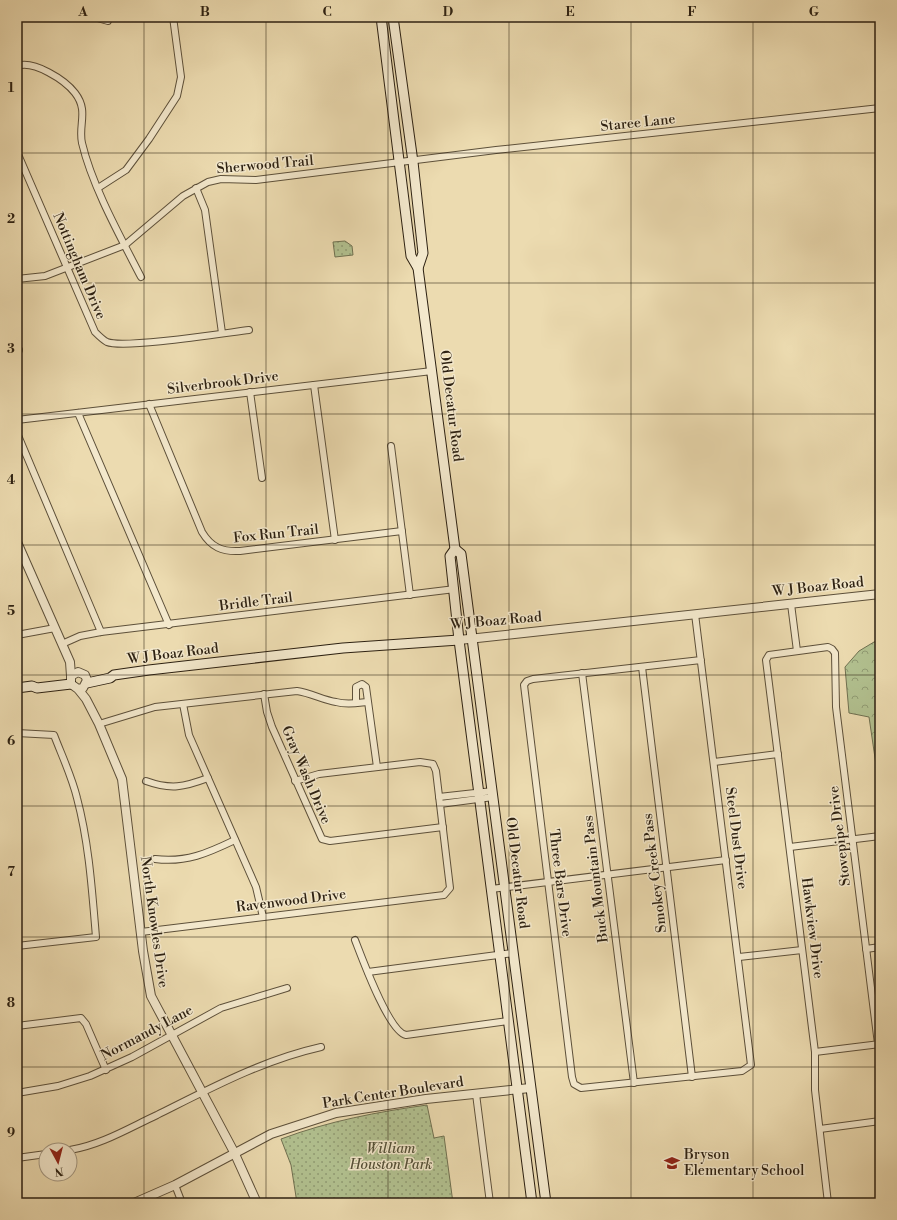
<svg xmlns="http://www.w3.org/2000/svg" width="897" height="1220" viewBox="0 0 897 1220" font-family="'Libre Bodoni',serif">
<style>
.forest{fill:url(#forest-crowns);stroke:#707151}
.park{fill:url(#park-dots);stroke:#707151}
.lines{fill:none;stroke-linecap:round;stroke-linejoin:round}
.minor-casing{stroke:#5d503a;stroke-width:8}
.tertiary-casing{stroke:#5d503a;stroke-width:10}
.secondary-casing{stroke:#2d2112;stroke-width:11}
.minor{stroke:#f3e8cc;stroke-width:6}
.tertiary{stroke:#f3e8cc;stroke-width:8}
.secondary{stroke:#f3e8cc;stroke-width:9}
.grid{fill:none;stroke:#2d2112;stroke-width:1;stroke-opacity:0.55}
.labels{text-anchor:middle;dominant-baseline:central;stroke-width:3;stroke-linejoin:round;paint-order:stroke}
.street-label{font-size:14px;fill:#2d2112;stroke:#f3e8cc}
.park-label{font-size:14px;font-style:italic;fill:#555138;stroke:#f3e8cc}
.poi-label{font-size:14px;fill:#2d2112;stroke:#f3e8cc;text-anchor:start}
.neatline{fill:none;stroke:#2d2112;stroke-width:1.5}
.grid-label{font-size:13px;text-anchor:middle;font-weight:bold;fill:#2d2112}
</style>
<defs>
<pattern id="forest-crowns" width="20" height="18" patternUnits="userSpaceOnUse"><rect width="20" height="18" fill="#b2c190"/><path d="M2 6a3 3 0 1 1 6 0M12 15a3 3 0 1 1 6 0" fill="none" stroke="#919c74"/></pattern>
<pattern id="park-dots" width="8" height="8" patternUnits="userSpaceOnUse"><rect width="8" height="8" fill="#b2c190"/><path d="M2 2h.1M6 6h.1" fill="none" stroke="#919c74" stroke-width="1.8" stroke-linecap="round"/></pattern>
</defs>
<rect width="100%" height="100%" fill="#ecdbb0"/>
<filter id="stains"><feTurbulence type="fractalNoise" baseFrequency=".005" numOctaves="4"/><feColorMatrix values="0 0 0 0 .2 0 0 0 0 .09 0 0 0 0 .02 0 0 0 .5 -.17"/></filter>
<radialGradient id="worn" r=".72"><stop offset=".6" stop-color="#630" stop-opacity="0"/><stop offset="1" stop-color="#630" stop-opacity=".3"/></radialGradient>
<path class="forest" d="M880,597v195l-11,-75 -20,-4 -4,-46 14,-16 20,-12 -4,-41z"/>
<g class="park">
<path d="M345,241l7,5 1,9 -18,2 -2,-15z"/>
<path d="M427,1105l7,33 10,-2 9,67h-156l-6,-38 -10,-26c48,-18 96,-27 146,-34z"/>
</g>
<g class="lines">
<defs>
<g id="minor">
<path d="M94,17l14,4"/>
<path d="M17,66c17,-6 48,14 58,27 14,18 3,32 7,50 10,43 39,95 59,134"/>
<path d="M17,152l78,180c4,4 8,8 12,10 17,7 118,-9 142,-12"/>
<path d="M98,188l28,-18 23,-31 28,-43 4,-19 -8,-60"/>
<path d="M196,188l9,22 17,123"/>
<path d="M17,279l28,-3 80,-31 58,-49 25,-14 13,-3 35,1 240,-30 384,-42"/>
<path d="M17,350h2"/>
<path d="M314,385l21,155"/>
<path d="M250,392l12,86"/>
<path d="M149,404l53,128c9,15 20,20 38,19l162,-20"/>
<path d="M78,413l91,212"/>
<path d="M17,420l415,-49"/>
<path d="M17,433l84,199"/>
<path d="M391,446l19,149"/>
<path d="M791,604l6,47"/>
<path d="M695,614l56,451 -9,6 -161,17 -7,-4 -2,-7 -48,-392 3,-4 6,-2 168,-19"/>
<path d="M17,635l38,-7"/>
<path d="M62,644l18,-8 21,-4 354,-43"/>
<path d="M642,667l50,410"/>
<path d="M582,673l52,410"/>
<path d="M264,694l3,18 5,15 50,112 8,2 113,-14"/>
<path d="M356,703v-16l6,-3 4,3 11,80"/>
<path d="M183,704l6,31 67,152 7,30"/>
<path d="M99,724l56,-17 142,-16c14,2 26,9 39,11 11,3 21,1 31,0"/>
<path d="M17,733l37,2c8,21 18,42 23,63 12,45 15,92 19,139l-79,9"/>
<path d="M714,762l64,-8"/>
<path d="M146,781c25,9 38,6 62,-3"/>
<path d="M439,797l54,-6"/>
<path d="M440,804l53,-7"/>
<path d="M790,847l90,-11"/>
<path d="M155,859c31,4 53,-6 80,-19"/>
<path d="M491,889l235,-29"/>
<path d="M141,932l303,-37 6,-7 -14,-117 -3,-7 -13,-2 -101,12 -24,7"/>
<path d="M355,940c7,18 34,92 51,95l102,-14"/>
<path d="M866,949l14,-2"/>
<path d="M739,957l63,-7"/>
<path d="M368,972l145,-19"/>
<path d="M17,1026l64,-8 5,6 20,46"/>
<path d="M815,1052l65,-8"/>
<path d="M17,1093l41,-7 32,-10 42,-19 89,-49 66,-20"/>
<path d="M476,1094l14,109"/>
<path d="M820,1129l60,-8"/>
<path d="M70,1150c31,-5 59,-22 87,-35 54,-27 106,-55 164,-68"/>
<path d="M17,1158l29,-4"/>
<path d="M175,1185l7,18"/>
<path d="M828,1203l-13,-113v-38l-49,-392 3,-5 59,-8 4,2 3,4 1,54 42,337"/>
</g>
<g id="tertiary">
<path d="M17,542l53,120 1,14"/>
<path d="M459,640l421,-46"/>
<path d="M78,689l5,-1 4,-8 -2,-5 -7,-3 -7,4v8l7,5 8,10 13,25 23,55 21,172 8,45 83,156 23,51"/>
<path d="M134,1203l41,-18 96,-51 65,-21 90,-14 104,-11"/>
</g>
<g id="secondary">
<path d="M381,17l30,239 7,12 37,281 -5,7 9,84 73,563"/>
<path d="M393,17l20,145 10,91 -5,15"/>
<path d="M455,549l6,5 85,649"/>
<path d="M87,683l23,-5 4,-3 35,-5 194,-22 116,-8"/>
<path d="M17,688l15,-2 5,2 34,-4"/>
</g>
</defs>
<use href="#minor" class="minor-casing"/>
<use href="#tertiary" class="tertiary-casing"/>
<use href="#secondary" class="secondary-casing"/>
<use href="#minor" class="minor"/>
<use href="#tertiary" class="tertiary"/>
<use href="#secondary" class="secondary"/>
</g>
<path class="grid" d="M144,17v1186M266,17v1186M388,17v1186M509,17v1186M631,17v1186M753,17v1186M17,153h863M17,283h863M17,414h863M17,545h863M17,675h863M17,806h863M17,937h863M17,1067h863"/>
<defs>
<symbol id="school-bare" viewBox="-9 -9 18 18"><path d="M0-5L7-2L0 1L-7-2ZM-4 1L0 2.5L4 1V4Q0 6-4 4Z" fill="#8f2418" stroke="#f3e8cc" stroke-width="2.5" paint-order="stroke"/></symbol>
</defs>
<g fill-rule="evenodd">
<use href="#school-bare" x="661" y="1152" width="22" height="22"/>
</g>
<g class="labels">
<g class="street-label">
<text transform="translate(638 123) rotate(-6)">Staree Lane</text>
<text transform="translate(265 165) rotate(-5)">Sherwood Trail</text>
<text transform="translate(79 266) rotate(67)">Nottingham Drive</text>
<text transform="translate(223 383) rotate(-7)">Silverbrook Drive</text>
<text transform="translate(451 406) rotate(83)">Old Decatur Road</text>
<text transform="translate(276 534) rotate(-6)">Fox Run Trail</text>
<text transform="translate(818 587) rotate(-6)">W J Boaz Road</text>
<text transform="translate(256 602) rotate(-7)">Bridle Trail</text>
<text transform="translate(496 621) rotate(-5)">W J Boaz Road</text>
<text transform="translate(173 654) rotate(-7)">W J Boaz Road</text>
<text transform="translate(306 775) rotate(67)">Gray Wash Drive</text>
<text transform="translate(840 836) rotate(-97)">Stovepipe Drive</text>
<text transform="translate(736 838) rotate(83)">Steel Dust Drive</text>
<text transform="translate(517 873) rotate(83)">Old Decatur Road</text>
<text transform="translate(655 873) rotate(-97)">Smokey Creek Pass</text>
<text transform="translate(596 879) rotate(-97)">Buck Mountain Pass</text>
<text transform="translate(560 883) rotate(83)">Three Bars Drive</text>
<text transform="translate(291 901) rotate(-7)">Ravenwood Drive</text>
<text transform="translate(154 922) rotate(82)">North Knowles Drive</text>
<text transform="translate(812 928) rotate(83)">Hawkview Drive</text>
<text transform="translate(147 1033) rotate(-28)">Normandy Lane</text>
<text transform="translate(393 1093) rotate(-9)">Park Center Boulevard</text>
</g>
<g class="park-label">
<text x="391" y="1149">William<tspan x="391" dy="16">Houston Park</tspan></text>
</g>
<g class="poi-label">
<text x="684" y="1155">Bryson<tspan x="684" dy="16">Elementary School</tspan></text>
</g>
</g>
<rect width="897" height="1220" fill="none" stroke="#ecdbb0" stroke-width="44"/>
<g transform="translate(58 1162) rotate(173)"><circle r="19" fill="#f3e8cc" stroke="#a49882"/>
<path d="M0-3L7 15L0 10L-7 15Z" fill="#8f2418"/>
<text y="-6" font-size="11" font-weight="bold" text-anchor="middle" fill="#2d2112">N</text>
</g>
<rect x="22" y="22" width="853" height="1176" class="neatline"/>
<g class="grid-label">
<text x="83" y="16">A</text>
<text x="205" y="16">B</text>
<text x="327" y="16">C</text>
<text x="448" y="16">D</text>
<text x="570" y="16">E</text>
<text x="692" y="16">F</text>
<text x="814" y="16">G</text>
<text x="11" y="92">1</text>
<text x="11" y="223">2</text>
<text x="11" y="353">3</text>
<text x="11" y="484">4</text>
<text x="11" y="615">5</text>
<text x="11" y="745">6</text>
<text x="11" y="876">7</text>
<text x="11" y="1007">8</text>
<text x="11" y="1137">9</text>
</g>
<rect width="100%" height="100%" filter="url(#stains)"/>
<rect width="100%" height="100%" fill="url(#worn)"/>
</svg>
